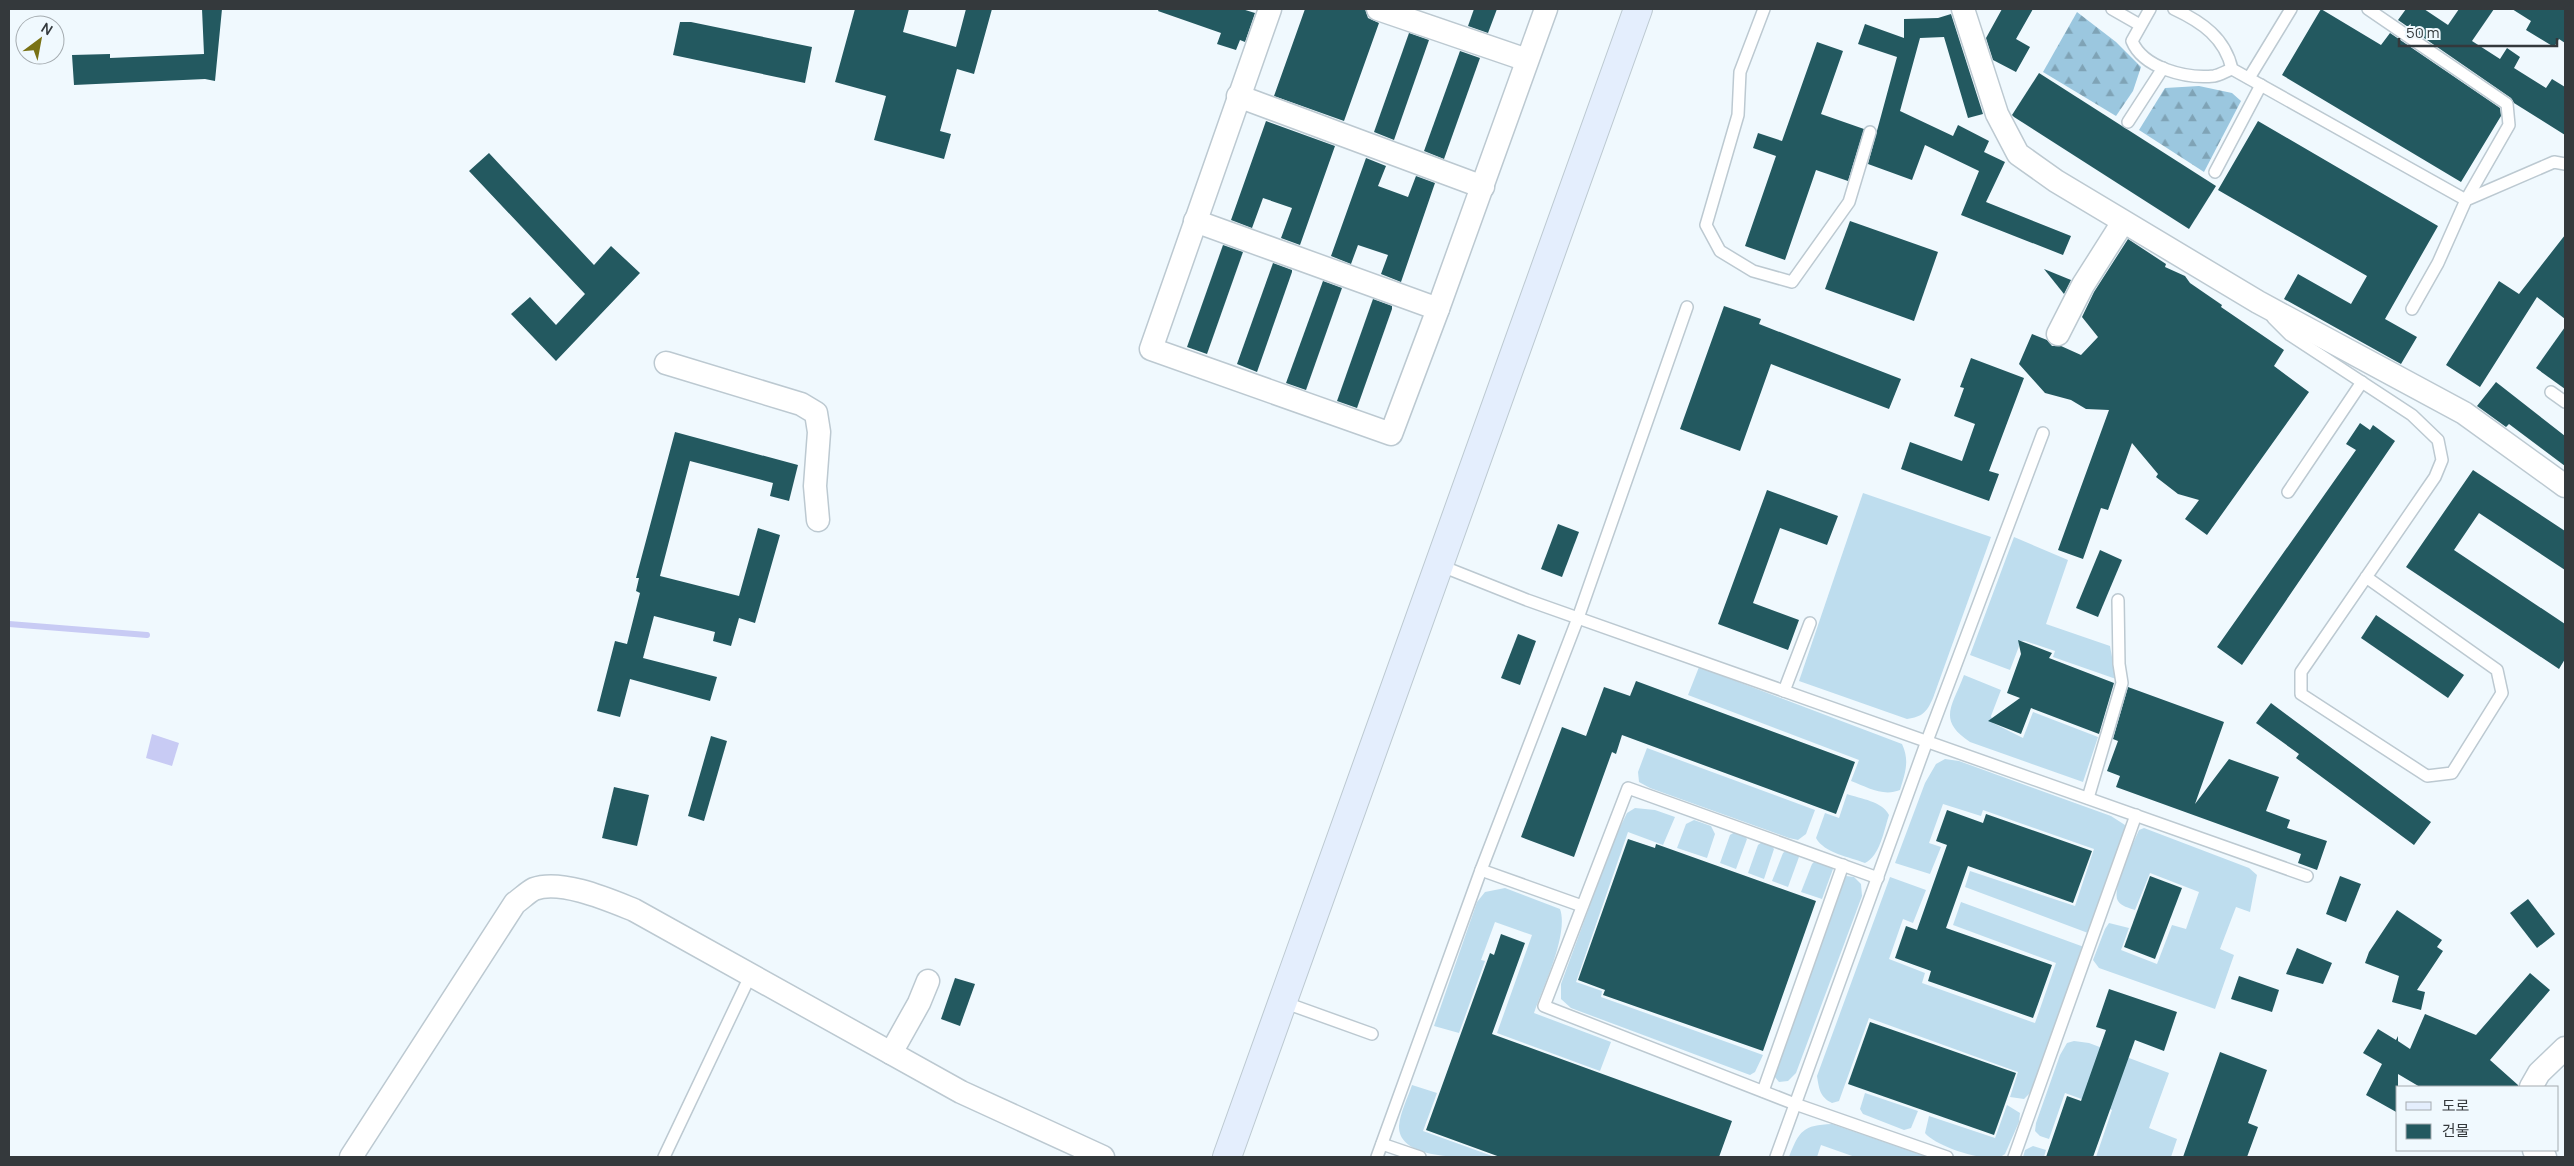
<svg xmlns="http://www.w3.org/2000/svg" width="2574" height="1166" viewBox="0 0 2574 1166" font-family="Manrope,'Noto Sans KR',sans-serif">
<style>
.grass{fill:#beddee}
.forest{fill:url(#forest-firs)}
.water{fill:#c8cbf4}
.lines{fill:none;stroke-linecap:round;stroke-linejoin:round}
.stream{stroke:#c8cbf4;stroke-width:6}
.building{fill:#235960}
.service-casing{stroke:#bcc9d1;stroke-width:14}
.minor-casing{stroke:#bcc9d1;stroke-width:25}
.secondary-casing{stroke:#bcc9d1;stroke-width:30}
.service{stroke:#fff;stroke-width:11}
.minor{stroke:#fff;stroke-width:22}
.secondary{stroke:#e4eefd;stroke-width:28}
</style>
<defs>
<pattern id="forest-firs" width="22" height="20" patternUnits="userSpaceOnUse" patternTransform="scale(1.25)"><rect width="22" height="20" fill="#9bc7df"/><path d="M5 1l3.5 6h-7zM16 11l3.5 6h-7z" fill="#7fa3b6"/></pattern>
</defs>
<rect width="100%" height="100%" fill="#f0f9fe"/>
<g class="grass">
<path d="M1863,493l128,44 -58,161c-6,14 -11,19 -26,21l-108,-38z"/>
<path d="M2014,537l54,23 -22,64 64,22 6,33 -63,-22 2,-6 -30,-10h-4l-11,29 -40,-15z"/>
<path d="M1699,667l203,77c8,17 3,29 -2,46 -17,7 -33,-3 -49,-9l8,-21 -171,-65z"/>
<path d="M1964,675l37,15 -10,26 2,7 30,15 10,-26 65,25 -15,45 -113,-40c-33,-22 -18,-35 -6,-67z"/>
<path d="M1647,748l168,62 -9,24 -8,6 -9,-2 -139,-50 -11,-6 -1,-10z"/>
<path d="M1945,759l14,2 152,55 14,9 -1,11 -36,97 -123,-46 5,-16 105,35 19,-57 -111,-39 -2,6 -38,-12 -14,39 12,4 -11,27 -35,-11 30,-80 11,-19z"/>
<path d="M1847,794c14,5 35,7 42,21 -5,15 -9,41 -24,48 -15,-6 -41,-10 -49,-25l9,-25 14,5z"/>
<path d="M1635,808l20,2 20,7 -12,28 -35,-13 -52,150 26,9 -1,6 162,58 -8,17 -5,3 -179,-67 -10,-9v-15l54,-147 12,-24z"/>
<path d="M1694,820l17,6 4,8 -8,24 -30,-10 9,-24z"/>
<path d="M2144,828l105,40 8,7 -7,37 -14,-5 -16,42 14,6 -19,54 -116,-41 -6,-8 12,-31 4,-6 20,5 -8,22 36,14 15,-39 14,4 13,-37 -49,-19 -15,37c-6,-2 -14,-4 -17,-9 -7,-12 15,-57 21,-71z"/>
<path d="M1735,832l8,2 4,5 -11,30 -16,-6 10,-28z"/>
<path d="M1762,842l8,2 4,5 -10,30 -16,-6 10,-28z"/>
<path d="M1787,850l8,2 4,5 -11,30 -16,-6 11,-28z"/>
<path d="M1816,860l13,4 4,5 -11,30 -21,-7 11,-28z"/>
<path d="M1846,876l8,1 7,7 1,12 -66,177 -8,8 -9,1 -5,-6z"/>
<path d="M1890,877l36,13 -13,33 -10,-4 -14,40 36,14 -3,10 113,40 21,-60 -103,-38 8,-23 123,45 -53,145 -7,7 -14,-2 8,-25 -149,-54 -30,83 -7,2c-12,-6 -13,-14 -15,-27z"/>
<path d="M1505,888l55,21c9,25 -17,78 -26,104l77,29 -11,29 -103,-38 35,-98 -37,-13 -14,38 4,1 -26,72 -25,-7 43,-124 8,-10z"/>
<path d="M2074,1041l15,2 80,30 -20,55 28,11 -6,18h-75l16,-47 -47,-17 -16,46 -9,-3 -5,-5 1,-8 24,-68 7,-12z"/>
<path d="M1412,1085l25,8 -14,38 72,26c-23,0 -97,5 -96,-31 1,-13 9,-29 13,-41z"/>
<path d="M1865,1093l53,18 -7,17 -7,2 -41,-16 -3,-5z"/>
<path d="M2007,1105l13,8 -1,9 -14,32c-14,12 -70,-8 -80,-21l4,-17 66,22z"/>
<path d="M1832,1124l96,33h-73l-34,-12 -4,12h-28c10,-26 14,-32 43,-33z"/>
<path d="M2033,1146l13,4 -2,7h-21l2,-7z"/>
</g>
<g class="forest">
<path d="M2077,12l39,30 25,25 -8,24 -17,25 -73,-44z"/>
<path d="M2199,86l33,7 9,8 -37,71 -65,-42 26,-42z"/>
</g>
<path class="water" d="M152,734l27,9 -7,23 -26,-8z"/>
<g class="lines">
<path class="stream" d="M9,624l138,11"/>
</g>
<g class="building">
<path d="M202,9h20l-7,72 -10,-2 -131,6 -2,-30 38,-1v4l94,-4z"/>
<path d="M855,9h54l-6,23 53,15 10,-38h26l-18,65 -17,-5 -17,62 11,3 -7,25 -70,-19 12,-44 -51,-14z"/>
<path d="M1159,9h83l13,4 -10,29 -5,-2 -4,10 -19,-6 4,-11 -63,-22z"/>
<path d="M1305,9h60l3,9 11,5 -35,98 -70,-25z"/>
<path d="M1474,9h23l-9,24 -20,-7z"/>
<path d="M2002,9h31l-17,30 14,8 -14,25 -23,-12 -7,-22z"/>
<path d="M2321,9l60,36 9,-12 110,75 1,8 -40,66 -179,-107z"/>
<path d="M2406,9h18l24,16 11,-16h35l-22,32 28,18 7,-11 13,9 -6,11 32,20 6,-9 13,8v48l-51,-32 -3,-5 -113,-78z"/>
<path d="M2512,9h53v34l-6,-4 -5,8 -28,-17 5,-9z"/>
<path d="M1951,14l32,100 -15,4 -24,-81 -24,1 -20,73 53,25 5,-11 31,16 -5,11 21,10 -19,40 85,34 -8,19 -102,-40 18,-44 -54,-26 -13,35 -44,-16 29,-107 -39,-13 7,-20 39,14v-19l34,-1z"/>
<path d="M680,22h11l121,25 -7,36 -132,-28z"/>
<path d="M1409,33l20,7 -35,100 -20,-8z"/>
<path d="M1817,42l26,9 -22,63 43,15 -16,52 -32,-11 -31,90 -40,-14 31,-90 -23,-8 5,-15 24,8z"/>
<path d="M1460,51l20,7 -36,101 -20,-8z"/>
<path d="M2039,73l177,113 -27,43 -175,-112 -2,-2z"/>
<path d="M1266,121l69,25 -35,99 -19,-7 11,-30 -29,-10 -11,30 -21,-8z"/>
<path d="M2258,121l180,105 -53,93 32,18 -16,27 -117,-65 14,-25 53,30 16,-28 -149,-86z"/>
<path d="M489,153l105,112 17,-19 29,27 -84,88 -45,-47 19,-17 26,28 29,-31 -116,-123z"/>
<path d="M1366,158l20,8 -8,20 30,11 8,-21 19,7 -34,99 -20,-8 7,-19 -30,-10 -7,19 -20,-8z"/>
<path d="M1850,221l88,31 -24,69 -89,-32z"/>
<path d="M2565,235v84l-28,-22 -57,90 -34,-22 53,-84 20,13z"/>
<path d="M2128,239l38,25 -1,3 20,9 5,7 32,22 -1,2 63,43 -10,16 35,26 -102,143 -22,-16 14,-19 -21,-6 -22,-17 2,-3 -26,-31 -24,67 -7,-2 -18,51 -25,-9 51,-140 -23,-1 -15,-9 -26,-7 -26,-29 13,-30 15,6 5,6h9l20,9 17,-18 -16,-20 12,-25z"/>
<path d="M1223,245l20,7 -36,102 -20,-7z"/>
<path d="M1273,263l19,7v2l-35,100 -20,-8z"/>
<path d="M2044,269l27,11 -7,14z"/>
<path d="M1323,281l19,7 -36,102 -20,-7z"/>
<path d="M1373,299l19,7v3l-35,99 -20,-7z"/>
<path d="M1724,306l37,13 -2,5 142,55 -12,30 -118,-45 -31,87 -60,-22z"/>
<path d="M2565,327v62l-29,-21z"/>
<path d="M1971,358l53,20 -35,93 10,3 -10,27 -88,-32 9,-27 52,19 13,-37 -21,-8 10,-28 -4,-1z"/>
<path d="M2496,382l69,54v30l-56,-42 -3,3 -29,-21z"/>
<path d="M2360,423l10,7 3,-5 22,16 -153,224 -25,-18 139,-197 -10,-6z"/>
<path d="M675,432l123,33 -9,36 -19,-5 3,-13 -83,-22 -30,115 79,20 19,-68 22,7 -25,88 -16,-5 -8,28 -18,-5 2,-9 -61,-16 -11,42 74,19 -7,24 -80,-22 -10,38 -23,-6 18,-70 12,3 13,-51 -4,-2 3,-13h-3z"/>
<path d="M2473,470l92,61v39l-86,-57 -25,37 111,74v35l-6,10 -153,-102z"/>
<path d="M1767,490l71,26 -11,29 -47,-17 -27,75 46,17 -11,30 -70,-26z"/>
<path d="M1558,524l21,8 -17,45 -21,-8z"/>
<path d="M2100,550l22,10 -24,57 -22,-9z"/>
<path d="M2376,615l88,60 -16,23 -87,-60z"/>
<path d="M1518,634l18,7 -16,44 -19,-7z"/>
<path d="M2018,640l34,13 -3,5 65,25 -15,51 -68,-26 -10,26 -33,-13 32,-23 -13,-5 14,-39z"/>
<path d="M1636,681l219,81 -19,52 -214,-79 -6,19 -4,-2 -38,105 -53,-20 41,-110 24,9 18,-49 26,9z"/>
<path d="M2128,687l96,35 -29,82 34,-45 50,18 -13,34 24,9 -3,8 40,13 -10,29 -19,-7 3,-9 -185,-67 4,-11 -13,-5 11,-30 -5,-2z"/>
<path d="M2271,703l160,119 -17,23 -118,-87 3,-4 -43,-31z"/>
<path d="M711,736l16,5 -23,80 -16,-5z"/>
<path d="M614,787l35,8 -12,51 -35,-8z"/>
<path d="M1947,810l36,13 3,-9 106,37 -19,52 -105,-37 -22,62 106,37 -19,53 -105,-37 3,-10 -36,-13 11,-32 11,4 30,-85 -11,-4z"/>
<path d="M1628,839l27,9 1,-4 160,57 -53,150 -160,-56 2,-5 -27,-10z"/>
<path d="M2150,876l32,12 -27,71 -31,-12z"/>
<path d="M2340,876l21,8 -15,38 -20,-8z"/>
<path d="M2528,899l27,35 -18,14 -27,-35z"/>
<path d="M2397,910l45,30 -5,7 6,4 -26,39 8,2 -4,18 -29,-8 7,-26 -34,-13 4,-11z"/>
<path d="M1501,934l24,9 -33,91 240,87 -13,36h-219l-74,-27 64,-177 4,2z"/>
<path d="M2297,948l35,15 -9,21 -37,-10z"/>
<path d="M2530,973l20,17 -60,70 28,25v2h-98l-22,-13v39l-32,-18 16,-31 -19,-11 15,-24 18,11 2,-4v5l12,8 15,-35 51,21z"/>
<path d="M2239,976l40,14 -7,22 -41,-13z"/>
<path d="M955,978l20,6 -15,42 -19,-7z"/>
<path d="M2109,989l68,23 -13,39 -29,-11 -42,117h-47l21,-61 14,5 25,-71 -10,-3z"/>
<path d="M1870,1022l146,51 -22,62 -146,-51z"/>
<path d="M2220,1052l47,18 -19,53 10,4 -11,30h-64z"/>
</g>
<g class="lines">
<defs>
<g id="service">
<path d="M1764,9l-24,63 -2,43 -32,110 14,26 33,20 39,11 57,-80 21,-70"/>
<path d="M2112,9l28,16"/>
<path d="M2150,9l-18,32c11,27 54,38 82,35 6,-1 12,-5 18,-7"/>
<path d="M2174,9c28,13 51,29 58,60l234,131 43,-75 -2,-21 -139,-95"/>
<path d="M2249,78l42,-69"/>
<path d="M2128,122l35,-54"/>
<path d="M2215,172l46,-87"/>
<path d="M2412,309l26,-46 28,-63 88,-38 11,2"/>
<path d="M2273,318l17,17 122,80 26,25 4,20 -7,17 -134,195v22l126,82 25,-3 50,-80 -5,-23 -131,-93"/>
<path d="M2551,392l14,10"/>
<path d="M2288,492l74,-110"/>
<path d="M1439,565l88,35 780,276"/>
<path d="M1784,691l26,-68"/>
<path d="M2088,798l34,-115 -3,-19 -1,-64"/>
<path d="M1481,870l101,36"/>
<path d="M1878,878l-250,-90 -84,218 251,98 152,53"/>
<path d="M1283,1002l89,32"/>
<path d="M1763,1091l80,-226"/>
<path d="M1382,1144l38,13"/>
<path d="M664,1157l87,-183"/>
<path d="M1377,1157l104,-287 97,-252 109,-311"/>
<path d="M1776,1157l151,-416 116,-308"/>
<path d="M2014,1157l122,-342"/>
</g>
<g id="minor">
<path d="M1270,9l-119,340 240,85 47,-125 108,-300"/>
<path d="M1378,9l149,51"/>
<path d="M1963,9l34,105 21,40 38,27 202,121 206,111 101,73"/>
<path d="M1238,96l245,91"/>
<path d="M1195,221l243,88"/>
<path d="M2058,334l25,-49 40,-63"/>
<path d="M666,363l135,41 15,9 3,19 -4,54 3,34"/>
<path d="M891,1053l28,-50 9,-22"/>
<path d="M2531,1087l8,-14 26,-25"/>
<path d="M2534,1150l11,7"/>
<path d="M351,1157l164,-254c6,-4 13,-11 19,-14 27,-10 75,11 100,21l327,182 142,65"/>
</g>
<path id="secondary" d="M1227,1157l411,-1148"/>
</defs>
<use href="#service" class="service-casing"/>
<use href="#minor" class="minor-casing"/>
<use href="#secondary" class="secondary-casing"/>
<use href="#service" class="service"/>
<use href="#minor" class="minor"/>
<use href="#secondary" class="secondary"/>
</g>
<rect width="2574" height="1166" fill="none" stroke="#34393c" stroke-width="20"/>
<rect x="2396" y="1086" width="162" height="65" fill="#f0f9fe" stroke="#a5acb0"/>
<rect x="2406" y="1102" width="25" height="8" fill="#e4eefd" stroke="#a5acb0"/>
<text x="2442" y="1111" font-size="15" fill="#34393c">도로</text>
<rect x="2406" y="1124" width="25" height="15" fill="#235960" stroke="#a5acb0"/>
<text x="2442" y="1136" font-size="15" fill="#34393c">건물</text>
<g transform="translate(40 40) rotate(32)"><circle r="24" fill="#f0f9fe" stroke="#a5acb0"/>
<path d="M0-4L9 19L0 12L-9 19Z" fill="#797215"/>
<text y="-8" font-size="14" font-weight="bold" text-anchor="middle" fill="#34393c">N</text>
</g>
<path d="M2399 38v8h158v-8" fill="none" stroke="#34393c" stroke-width="2.5"/>
<text x="2406" y="38" font-size="15" fill="#34393c" stroke="#f0f9fe" stroke-width="4" paint-order="stroke">50 m</text>
</svg>
